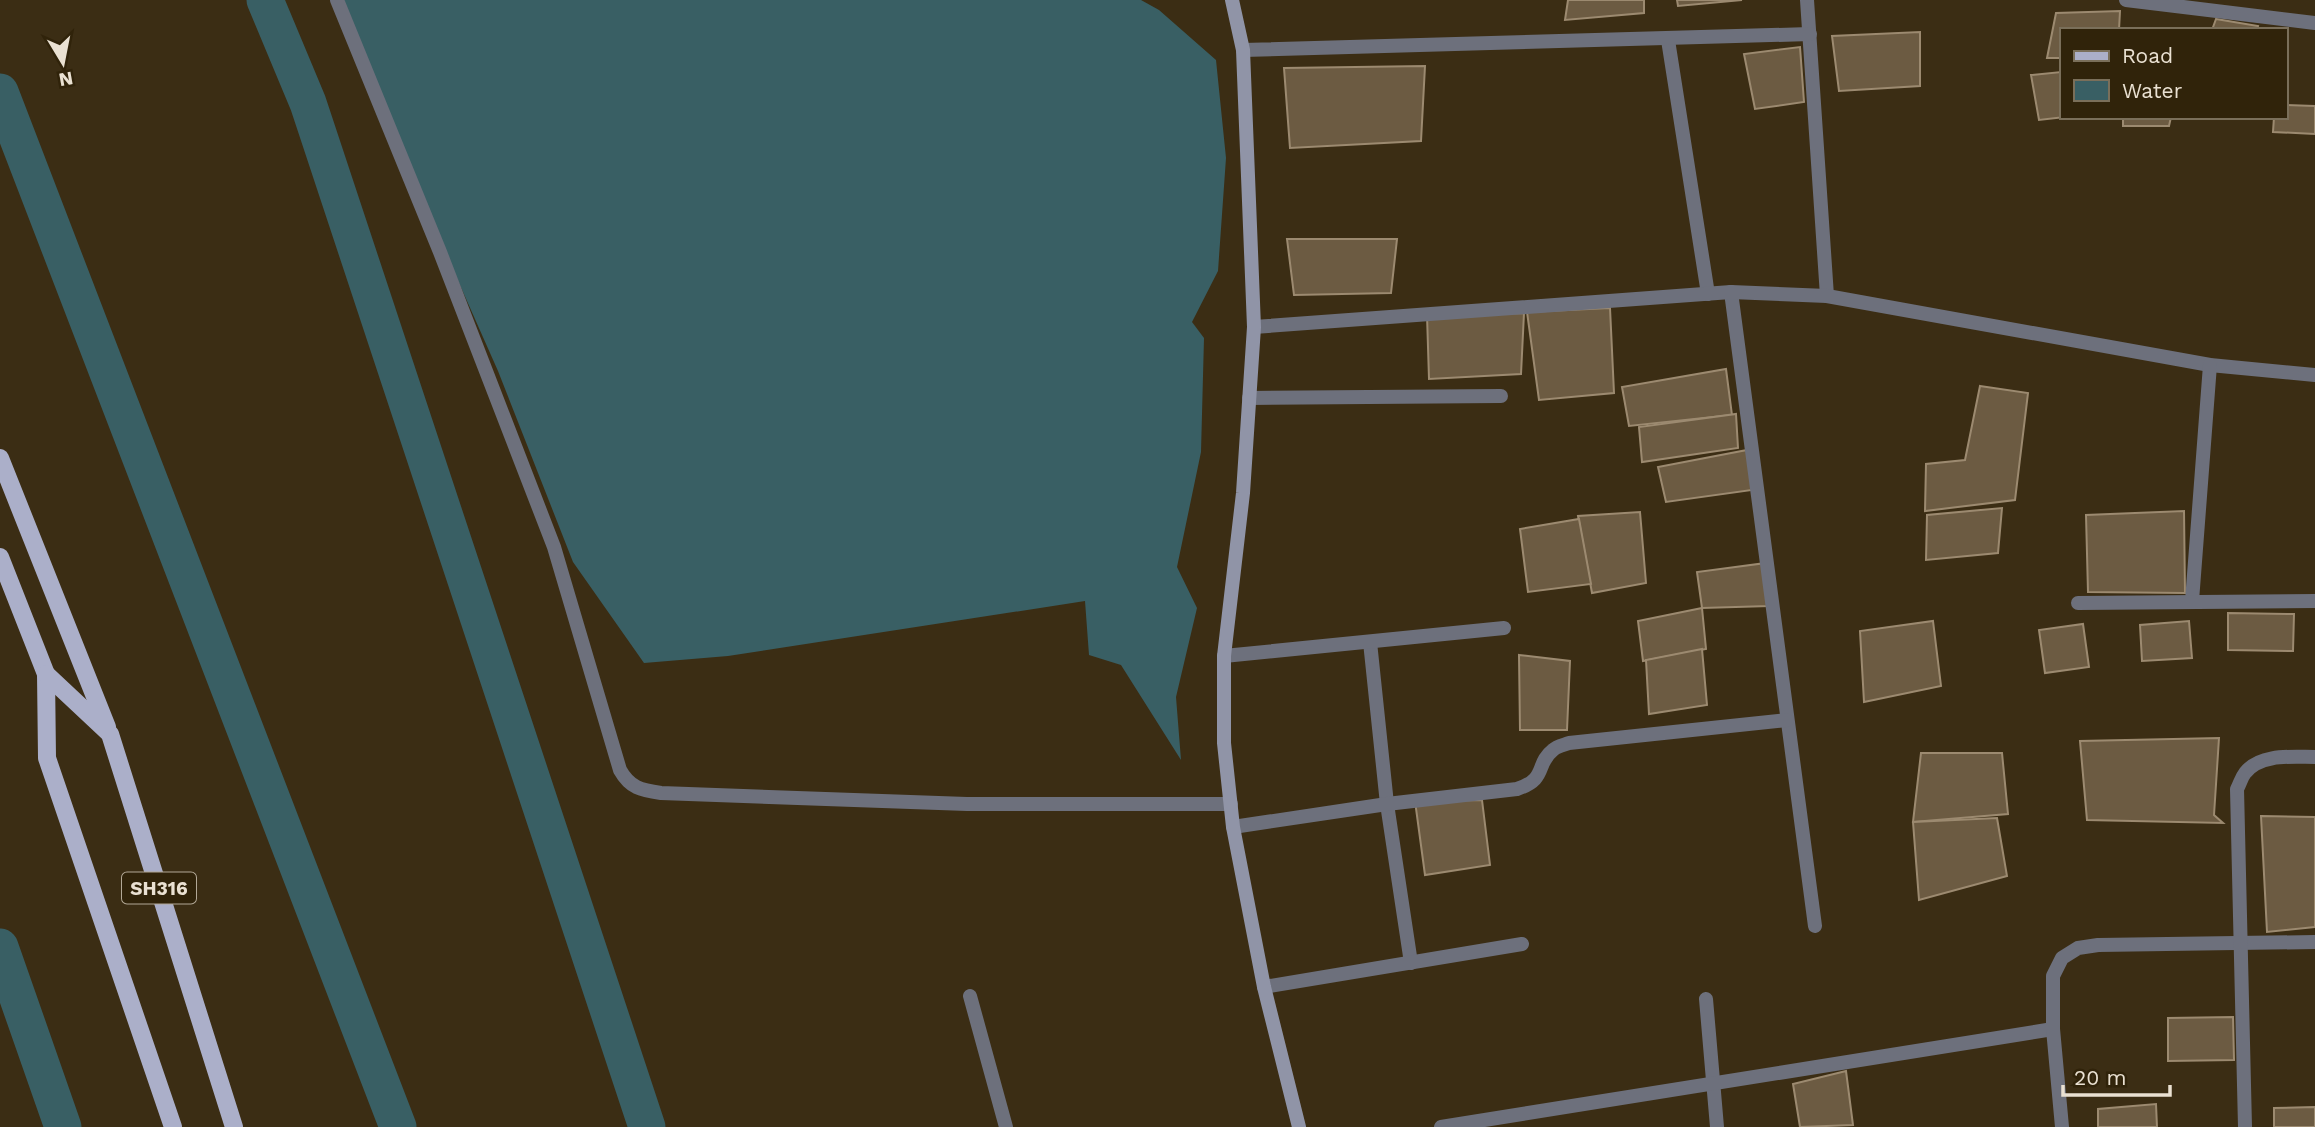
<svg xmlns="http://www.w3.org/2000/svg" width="2315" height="1127" viewBox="0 0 2315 1127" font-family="'Work Sans',sans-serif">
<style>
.water{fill:#395f64}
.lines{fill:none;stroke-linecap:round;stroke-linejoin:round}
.canal{stroke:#395f64;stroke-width:37}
.building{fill:#6c5b42;stroke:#9c8a70;stroke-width:2}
.lane{stroke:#6d707c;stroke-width:14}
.street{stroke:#6d707c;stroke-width:14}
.secondary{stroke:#9094a7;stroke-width:14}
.primary{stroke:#abafc9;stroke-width:18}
.labels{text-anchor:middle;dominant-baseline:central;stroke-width:5;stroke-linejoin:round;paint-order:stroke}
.shield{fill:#30230a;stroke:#b2a896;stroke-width:2}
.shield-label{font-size:19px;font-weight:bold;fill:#eae1d2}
</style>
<rect width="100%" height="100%" fill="#3b2d14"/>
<path class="water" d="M338,0h803l18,10 57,50 10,98 -8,113 -26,51 12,16 -3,114 -24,115 20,41 -21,89 5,63 -60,-95 -32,-10 -4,-54 -357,55 -84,7 -71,-101 -75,-191 -124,-280z"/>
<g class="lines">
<g class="canal">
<path d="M265,0l43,103 339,1024"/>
<path d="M0,92l398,1035"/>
<path d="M0,947l63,180"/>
</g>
</g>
<g class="building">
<path d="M1568,0h76v13l-79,7z"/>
<path d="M1677,0h65l-64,6z"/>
<path d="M2120,11l-1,19h-58v28h-14l9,-45z"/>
<path d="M2216,19l42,7 -1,4h-45z"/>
<path d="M1920,32v54l-81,5 -7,-55z"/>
<path d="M1800,47l4,55 -49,7 -11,-55z"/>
<path d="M1425,66l-4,75 -131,7 -6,-80z"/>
<path d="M2061,72v45h4l-26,3 -8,-45z"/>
<path d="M2285,105l30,1v28l-42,-2 1,-15h11z"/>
<path d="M2123,117h48l-2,9h-46z"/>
<path d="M1287,239h110l-6,54 -97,2z"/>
<path d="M1610,308l4,85 -75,7 -12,-88z"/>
<path d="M1524,313l-3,61 -92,5 -2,-64z"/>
<path d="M1726,369l6,46 -103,11 -7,-39z"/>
<path d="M1980,386l48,7 -13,107 -90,11 1,-47 39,-4z"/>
<path d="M1736,414l2,34 -96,14 -3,-35z"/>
<path d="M1747,450l5,40 -86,12 -8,-35z"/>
<path d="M2002,508l-4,45 -72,7 1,-45z"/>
<path d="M2184,511l1,82 -97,-1 -2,-77z"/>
<path d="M1640,512l6,71 -54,10 -14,-77z"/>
<path d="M1579,519l12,65 -63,8 -8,-63z"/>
<path d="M1766,563l3,43 -67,2 -5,-36z"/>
<path d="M1702,608l4,41 -63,12 -5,-40z"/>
<path d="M2228,613l66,1 -1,37 -65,-1z"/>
<path d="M1933,621l8,65 -77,16 -4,-71z"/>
<path d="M2189,621l3,37 -50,3 -2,-36z"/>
<path d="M2083,624l6,43 -44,6 -6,-43z"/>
<path d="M1702,649l5,56 -58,9 -3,-54z"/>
<path d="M1519,655l51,6 -3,69h-47z"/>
<path d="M2219,738l-5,77 9,8 -136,-3 -7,-79z"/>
<path d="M1921,753h81l6,61 -95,8z"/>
<path d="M1482,800l8,65 -65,10 -10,-74z"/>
<path d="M2261,816l54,1v110l-48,5z"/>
<path d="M1997,818l10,58 -88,24 -6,-78z"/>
<path d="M2233,1017l1,43 -66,1v-43z"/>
<path d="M1846,1071l7,54 -53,2 -7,-43z"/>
<path d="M2156,1104l1,23h-59v-18z"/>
<path d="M2315,1107v20h-41v-19z"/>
</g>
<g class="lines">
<path class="lane" d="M1249,398l252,-2"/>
<g class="street">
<path d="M337,0l103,252 114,295 66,223c10,18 21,20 41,23l306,11h264"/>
<path d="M1807,0l20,296"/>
<path d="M2126,0l189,23"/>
<path d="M1668,40l40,254"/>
<path d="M1243,50l567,-16"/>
<path d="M1731,292l84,634"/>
<path d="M1254,327l477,-35 96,4 383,69 105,10"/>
<path d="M2192,601l18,-236"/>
<path d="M2078,603l237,-2"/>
<path d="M1370,642l17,162 24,159"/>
<path d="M1224,656l280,-28"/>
<path d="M1233,827l154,-23 130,-15c31,-10 18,-25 36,-39 4,-4 11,-5 16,-7l218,-23"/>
<path d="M1264,987l258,-43"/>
<path d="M970,996l36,131"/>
<path d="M1706,999l11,128"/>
<path d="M1441,1127l612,-98"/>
<path d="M2062,1127l-9,-98v-53l9,-18 16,-10 20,-3 217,-3"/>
<path d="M2245,1127l-8,-338c3,-5 4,-11 8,-16 15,-20 48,-16 70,-16"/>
</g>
<path class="secondary" d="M1232,0l11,50 11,277 -11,166 -19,163v87l9,84 31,160 35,140"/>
<g class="primary">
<path d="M0,458l107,269"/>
<path d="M0,557l46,117 1,84 126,369"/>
<path d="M46,674l64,60 124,393"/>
</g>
</g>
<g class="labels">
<rect class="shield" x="122" y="872.5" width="74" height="31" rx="5"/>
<g class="shield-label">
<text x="159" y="888">SH316</text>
</g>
</g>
<rect x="2060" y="28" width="228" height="91" fill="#30230a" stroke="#7a6f5a" stroke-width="2"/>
<rect x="2074" y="51" width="35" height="10" fill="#abafc9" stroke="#7a6f5a" stroke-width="2"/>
<text x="2122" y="63" font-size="21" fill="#eae1d2">Road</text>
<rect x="2074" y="80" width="35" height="21" fill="#395f64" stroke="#7a6f5a" stroke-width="2"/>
<text x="2122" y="98" font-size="21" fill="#eae1d2">Water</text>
<g transform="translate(63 63) rotate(170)" stroke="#30230a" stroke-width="5" paint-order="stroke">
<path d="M0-5L12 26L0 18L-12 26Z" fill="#eae1d2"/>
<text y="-10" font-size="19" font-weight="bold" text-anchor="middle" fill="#eae1d2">N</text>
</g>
<path d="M2063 1085v10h107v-10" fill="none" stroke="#eae1d2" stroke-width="3.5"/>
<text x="2074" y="1085" font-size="21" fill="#eae1d2" stroke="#30230a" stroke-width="5" paint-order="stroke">20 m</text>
</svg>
